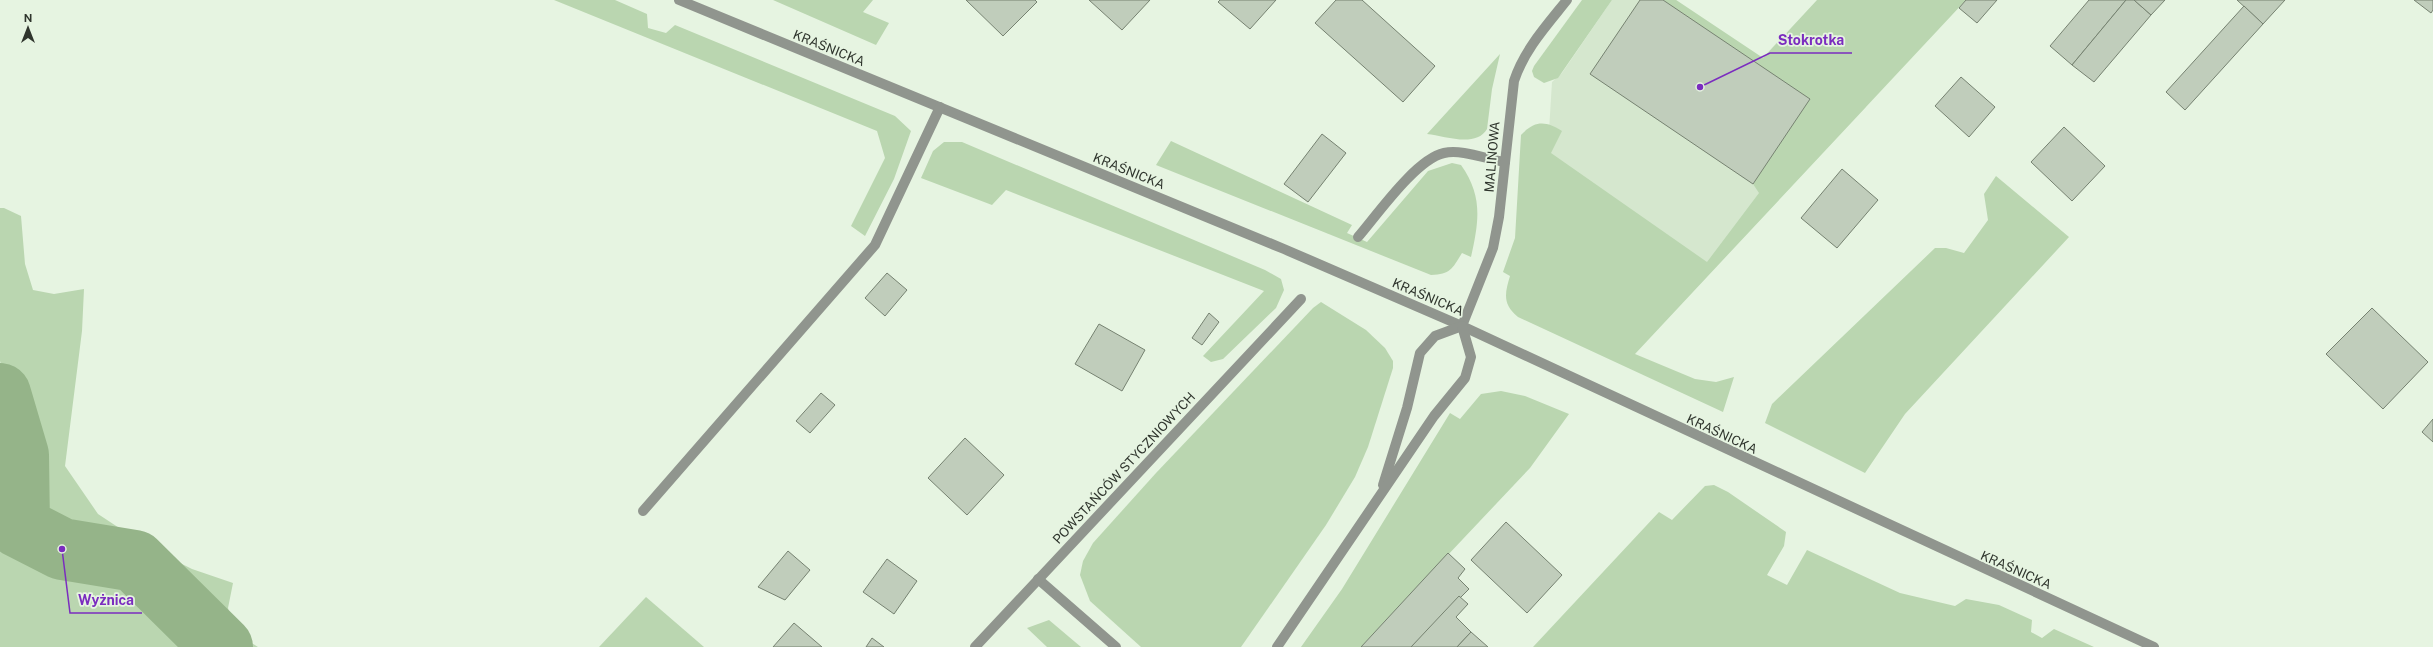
<svg xmlns="http://www.w3.org/2000/svg" width="2433" height="647" viewBox="0 0 2433 647" font-family="'Public Sans',sans-serif">
<style>
.built{fill:#d5e7ce}
.green{fill:#bad6b0}
.lines{fill:none;stroke-linecap:round;stroke-linejoin:round}
.river{stroke:#95b489;stroke-width:62}
.building{fill:#c0cdbb;stroke:#768271}
.minor{stroke:#90958e;stroke-width:10}
.labels{text-anchor:middle;dominant-baseline:central;stroke-width:3.5;stroke-linejoin:round;paint-order:stroke}
.street-label{font-size:13px;fill:#2f352d;stroke:#e6f4e1}
.leader{fill:none;stroke:#7b2cbf;stroke-width:1.5}
.callout-dot{fill:#7b2cbf;stroke:#e6f4e1;stroke-width:1.5}
.callout-label{font-size:14px;text-anchor:middle;font-weight:bold;fill:#7b2cbf;stroke:#e6f4e1;stroke-width:3.5;stroke-linejoin:round;paint-order:stroke}
</style>
<rect width="100%" height="100%" fill="#e6f4e1"/>
<path class="built" d="M1612,0h64l87,58 18,-20 85,69 -232,247 -96,-44 14,-228 10,-9z"/>
<g class="green">
<path d="M554,0h61l32,14 1,14 18,5 9,-8 220,91 16,15 -17,48 -29,57 -14,-10 34,-68 -8,-27z"/>
<path d="M773,0h100l-10,12 26,11 -13,22z"/>
<path d="M1582,0h30l-54,78 -14,5 -10,-6 -2,-6 2,-5z"/>
<path d="M1663,0h13l87,58 54,-58h149l-331,354 60,25 21,3 18,-5 -11,35 -205,-95c-16,-13 -13,-24 -8,-41l-7,-4 12,-34 6,-103c14,-15 25,-14 41,-4l-11,22 156,109 52,-69 -6,-9 56,-85z"/>
<path d="M1500,54l-8,35 -5,40c-11,19 -42,7 -60,5z"/>
<path d="M1171,141l181,84 -5,8 20,9 61,-71 24,-8 9,2c22,31 18,56 10,92l-9,-4c-10,16 -11,21 -31,22l-275,-110z"/>
<path d="M944,142h18l303,128 16,9 3,11 -8,18 -53,51 -12,3 -8,-6 61,-65 -258,-101 -14,15 -71,-27 12,-27z"/>
<path d="M1996,176l73,61 -164,177 -40,59 -100,-50 7,-19 163,-156h11l18,5 24,-33 -4,-26z"/>
<path d="M0,208h4l17,8 4,48 8,26 21,4 30,-5 -2,42 -17,135 33,48 50,33 44,22 41,14 -5,25 6,24 24,15h-30l-88,-91 -74,-12 -40,-20 1,-72 -27,-91z"/>
<path d="M1321,302l45,28 19,18 8,13v7l-25,79 -13,30 -29,48 -85,122h-100l-51,-46 -10,-26 3,-14 10,-18 63,-70 157,-165z"/>
<path d="M1501,391l24,5 44,18 -39,54 -169,179h-60l41,-58 108,-176 10,6 21,-25z"/>
<path d="M0,421l12,29 3,82 47,23 74,13 79,79h-215z"/>
<path d="M1714,485l14,7 58,40 -2,14 -17,29 20,10 20,-35 93,43 55,13 11,-7 33,6 33,15 -1,12 11,6 12,-9 40,18h-561l126,-135 13,8 33,-34z"/>
<path d="M646,597l58,50h-105z"/>
<path d="M1049,620l32,27h-34l-20,-19z"/>
</g>
<g class="lines">
<path class="river" d="M0,394l18,61 1,72 43,22 73,12 87,86"/>
</g>
<g class="building">
<path d="M966,0h69l2,2 -34,34z"/>
<path d="M1089,0h61l-28,30z"/>
<path d="M1220,0h56l-26,29 -32,-27z"/>
<path d="M1336,0h26l73,66 -32,36 -88,-79z"/>
<path d="M1640,0h23l147,99 -57,85 -163,-110z"/>
<path d="M1966,0h31l-20,23 -18,-15z"/>
<path d="M2089,0h37l-54,65 -22,-19z"/>
<path d="M2126,0h8l17,15 -57,67 -22,-17z"/>
<path d="M2134,0h31l-14,15z"/>
<path d="M2237,0h48l-22,24z"/>
<path d="M2414,0h19v10l-2,3z"/>
<path d="M2244,6l19,18 -78,86 -19,-18z"/>
<path d="M1961,77l34,30 -26,30 -34,-31z"/>
<path d="M2064,127l41,39 -33,35 -41,-39z"/>
<path d="M1322,134l24,19 -38,49 -24,-18z"/>
<path d="M1842,169l36,31 -41,48 -36,-30z"/>
<path d="M887,273l20,17 -22,26 -20,-18z"/>
<path d="M2372,308l56,54 -45,47 -57,-55z"/>
<path d="M1209,313l10,9 -17,23 -10,-7z"/>
<path d="M1099,324l46,26 -23,41 -47,-27z"/>
<path d="M821,393l14,12 -25,28 -14,-12z"/>
<path d="M2433,419v23l-11,-10z"/>
<path d="M965,438l39,37 -37,40 -39,-37z"/>
<path d="M1506,522l56,53 -35,38 -56,-53z"/>
<path d="M788,551l22,19 -25,30 -27,-13z"/>
<path d="M1448,553l17,16 -7,9 11,11 -58,58h-50z"/>
<path d="M887,559l30,22 -23,33 -31,-22z"/>
<path d="M1459,596l9,8 -12,13 15,15 -14,15h-46z"/>
<path d="M794,623l28,24h-49z"/>
<path d="M1471,632l17,15h-31z"/>
<path d="M872,638l12,9h-18z"/>
</g>
<g class="lines">
<g class="minor">
<path d="M679,0l605,249 178,77 692,321"/>
<path d="M1358,237c19,-22 58,-78 86,-84 18,-4 42,6 61,9"/>
<path d="M1462,326l31,-78 6,-31 15,-136c10,-31 33,-56 53,-81"/>
<path d="M1383,485l24,-77 13,-55 15,-17 27,-10"/>
<path d="M643,511l232,-266 65,-138"/>
<path d="M1038,579l78,68"/>
<path d="M975,647l326,-348"/>
<path d="M1277,647l157,-231 31,-38 6,-21 -9,-31"/>
</g>
</g>
<g class="labels">
<g class="street-label">
<text transform="translate(829 48) rotate(22)">KRAŚNICKA</text>
<text transform="translate(1492 157) rotate(-85)">MALINOWA</text>
<text transform="translate(1129 171) rotate(22)">KRAŚNICKA</text>
<text transform="translate(1428 297) rotate(23)">KRAŚNICKA</text>
<text transform="translate(1722 434) rotate(25)">KRAŚNICKA</text>
<text transform="translate(1124 468) rotate(-47)">POWSTAŃCÓW STYCZNIOWYCH</text>
<text transform="translate(2016 570) rotate(24)">KRAŚNICKA</text>
</g>
</g>
<path class="leader" d="M1700 87L1770 53H1852M62 549L70 613H142"/>
<g class="callout-dot">
<circle cx="1700" cy="87" r="4"/>
<circle cx="62" cy="549" r="4"/>
</g>
<g class="callout-label">
<text x="1811" y="45">Stokrotka</text>
<text x="106" y="605">Wyżnica</text>
</g>
<g transform="translate(28 28)" stroke="#e6f4e1" stroke-width="3" paint-order="stroke">
<path d="M0-3L7 15L0 10L-7 15Z" fill="#2f352d"/>
<text y="-6" font-size="11" font-weight="bold" text-anchor="middle" fill="#2f352d">N</text>
</g>
</svg>
